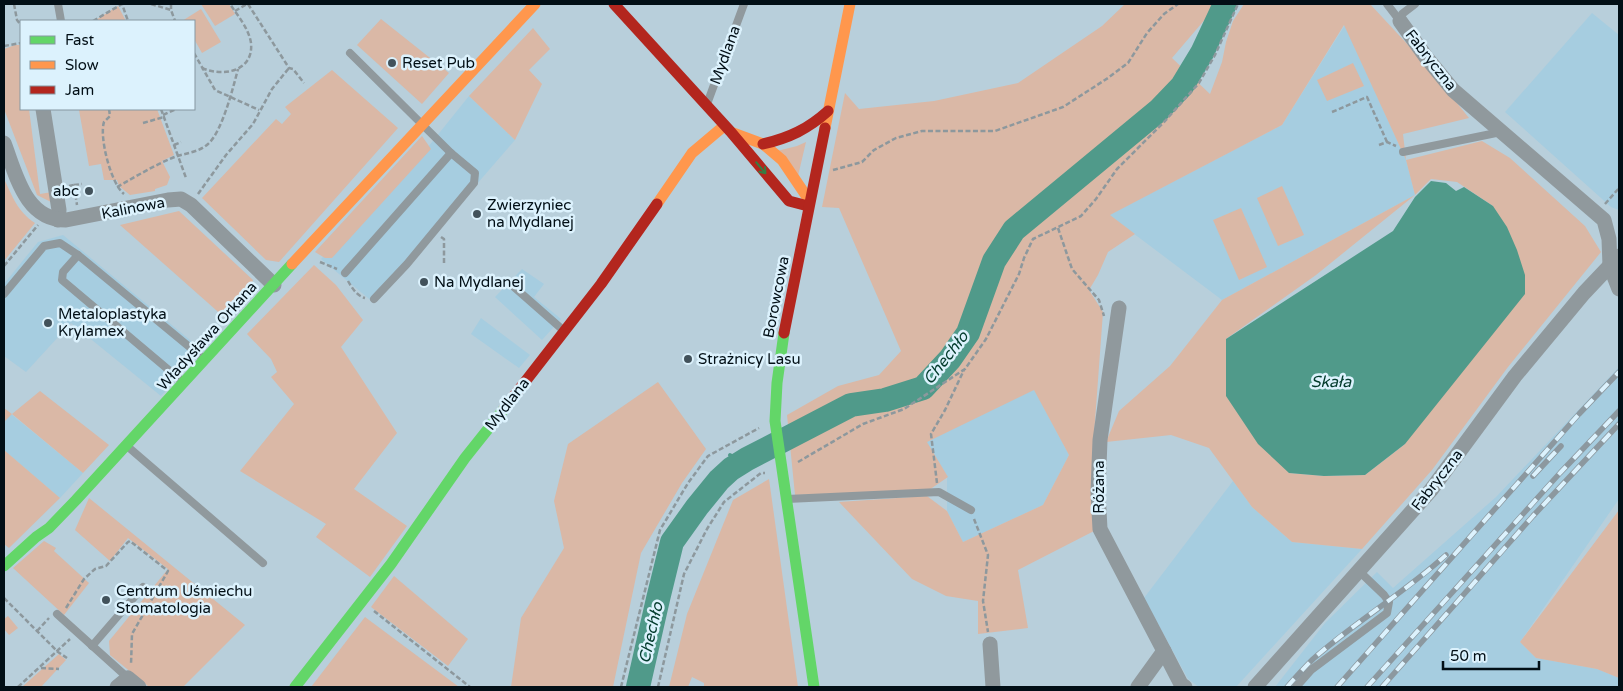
<svg xmlns="http://www.w3.org/2000/svg" width="1623" height="691" viewBox="0 0 1623 691" font-family="'Varela Round',sans-serif">
<style>
.built{fill:#a6cde0}
.green{fill:#dab8a6;fill-rule:evenodd}
.water{fill:#509a8a}
.lines{fill:none;stroke-linecap:round;stroke-linejoin:round}
.stream{stroke:#509a8a;stroke-width:4}
.river{stroke:#509a8a;stroke-width:24}
.path{stroke:#8d989d;stroke-width:2.5;stroke-dasharray:5 2.5;stroke-linecap:butt}
.lane{stroke:#90999d;stroke-width:8}
.street{stroke:#90999d;stroke-width:15}
.fast{stroke:#63d668;stroke-width:11}
.slow{stroke:#ff974d;stroke-width:11}
.jam{stroke:#b3261e;stroke-width:11}
.rail-casing{stroke:#8c989f;stroke-width:5.5}
.rail{stroke:#dcf2fd;stroke-width:4;stroke-dasharray:11;stroke-linecap:butt}
.oneway{stroke:#377c43}
.poi-dot{fill:#42525b;stroke:#dcf2fd;stroke-width:2}
.labels{text-anchor:middle;dominant-baseline:central;stroke-width:5;stroke-linejoin:round;paint-order:stroke}
.street-label{font-size:15px;fill:#020f16;stroke:#dcf2fd}
.poi-label{font-size:15px;fill:#020f16;stroke:#dcf2fd;text-anchor:start}
.water-label{font-size:16px;font-style:italic;fill:#033b2c;stroke:#dcf2fd}
</style>
<rect width="100%" height="100%" fill="#b8cfdb"/>
<g class="built">
<path d="M1592,13l27,22v175l-8,-3 -106,-95z"/>
<path d="M1345,25l61,135 9,35 -193,105 -113,-85 173,-90z"/>
<path d="M469,96l46,44 -141,163 -53,-44 107,-112z"/>
<path d="M63,235l139,115 -41,46 -90,-73 -45,49 -22,-16v-72l34,-42z"/>
<path d="M522,269l22,15 -10,13 27,22 -19,21 -47,-43z"/>
<path d="M481,318l49,37 -11,13 -48,-34z"/>
<path d="M1619,367v132l-99,143 16,16 61,11 22,9v9h-344l50,-64 52,-51 16,16 103,-91z"/>
<path d="M1034,389l35,66 -26,50 -80,37 -16,-31v-35l-21,-34z"/>
<path d="M11,414l72,59 -23,25 -56,-48v-28z"/>
<path d="M1233,481l19,26 40,35 70,7 -126,138h-37l-11,-8 -44,-81z"/>
</g>
<g class="green">
<path d="M201,4h28l6,10 -20,12z"/>
<path d="M1125,4h91l-3,6 -41,48 38,36 12,-32 4,-20 7,-21 11,-17h126l53,57 46,57 -66,16 3,26 76,-19 28,17 75,68 16,26 -93,115 -76,103 -70,79 -70,-7 -40,-35 -43,-59 -38,-13 -65,7 13,-31 51,-45 52,-66 193,-105 -9,-35 -62,-135 -62,100 -172,90 25,19 -27,18 -10,23 -9,15 14,22 -10,136 3,82 -78,40 10,58 -50,6v-33l-32,-5 -34,-17 -73,-77 88,-6 20,15 16,31 80,-37 26,-50 -35,-65 -107,52 21,35 -19,13 -134,5 -8,-80 51,-29 41,-11 22,-24 -62,-143 -17,-1 23,-114 14,16 75,-8 84,-18 84,-57zM1431,179l26,3 36,24 -88,238 -40,31 -41,1 -35,-3 -63,-134 90,-64 99,-80z"/>
<path d="M118,6l8,15h-32z"/>
<path d="M201,9l20,33 -19,11 -8,-14v-18h-12z"/>
<path d="M381,19l68,54 -27,31 -65,-59z"/>
<path d="M533,28l17,21 -21,21 13,14 -27,56 -46,-44z"/>
<path d="M15,45h6v64h8l11,85 12,-2 1,11 -16,-8 -33,-86v-60z"/>
<path d="M1353,63l11,23 -37,15 -10,-21z"/>
<path d="M332,70l66,58 -119,134 -13,-2 -64,-62 74,-79 6,5 9,-10 -6,-7z"/>
<path d="M86,109h71l17,46 -12,6 8,16 -3,8 -12,4v2l-25,4 -11,-9 -2,-6h-13l-3,-16 -12,2 -10,-56z"/>
<path d="M422,136l9,13 -99,109h-7l-10,-6z"/>
<path d="M806,142l-8,34 -21,-25 20,-5z"/>
<path d="M4,179c9,18 13,32 31,44l-31,38z"/>
<path d="M1282,186l22,49 -26,11 -21,-48z"/>
<path d="M1241,208l26,59 -28,13 -26,-60z"/>
<path d="M179,211l74,69 -3,10 -25,28 -105,-93z"/>
<path d="M314,265l22,20 27,35 -22,27 56,86 -43,56 53,37 -37,51 -54,-40 10,-13 -86,-53 54,-67 -23,-27 6,-5 -6,-13 -24,-25z"/>
<path d="M658,382l48,67 -24,34 -41,70 -28,134h-102l10,-69 43,-70 -10,-47 14,-57z"/>
<path d="M40,391l69,54 -26,28 -71,-59 -8,8v-14l8,6z"/>
<path d="M4,450l56,48 -51,50 -5,-4z"/>
<path d="M769,479l29,208h-94v-4l-12,-6 -4,10h-19l18,-73 46,-114z"/>
<path d="M89,498l156,127 -62,62h-34l-39,-32 -1,-14 59,-72 -40,-31 -18,23 -35,-31z"/>
<path d="M1619,510v168l-22,-9 -61,-11 -16,-16z"/>
<path d="M44,541l12,7 -2,3 35,32 -25,32 -51,-47z"/>
<path d="M394,576l74,63 -20,27 -77,-59z"/>
<path d="M8,616l10,12 -9,7 -5,-6v-10z"/>
<path d="M365,617l94,70h-148z"/>
<path d="M59,654l7,6 -25,27h-19z"/>
</g>
<path class="water" d="M1431,181l15,2 10,8 8,-4 29,19 14,21 10,23 8,25v19l-120,150 -40,31 -41,1 -35,-3 -31,-29 -32,-48v-57l167,-108 22,-34z"/>
<g class="lines">
<path class="stream" d="M730,455l10,9"/>
<path class="river" d="M638,687l20,-88 14,-57 25,-35 22,-27 12,-11 16,-10 104,-54 34,-5 38,-12 27,-29 18,-26 26,-72 20,-31 145,-120 23,-24 20,-33 23,-49"/>
<g class="path">
<path d="M14,4l3,16 4,5"/>
<path d="M151,4l20,6"/>
<path d="M171,4v6l4,11"/>
<path d="M248,4l41,64 4,1 11,14"/>
<path d="M235,11l12,-7"/>
<path d="M93,21l29,-17 6,17"/>
<path d="M4,46l17,-3"/>
<path d="M194,53l21,37 44,20"/>
<path d="M202,68c20,9 52,4 49,-25 -2,-14 -13,-27 -21,-39"/>
<path d="M109,109l1,7 -6,6c-5,15 7,62 20,72"/>
<path d="M161,109l25,69"/>
<path d="M1332,112l35,-15 20,45"/>
<path d="M163,115l13,-6"/>
<path d="M143,123l21,-6"/>
<path d="M174,145l7,-3"/>
<path d="M1379,145l8,-3 9,4"/>
<path d="M833,170l29,-8 12,-12 22,-12 26,-7h73l68,-24 45,-29 20,-15 19,-30 17,-19 14,-10"/>
<path d="M74,185l8,-1"/>
<path d="M69,186l5,-1 3,20"/>
<path d="M117,187c18,-10 36,-21 55,-29 12,-5 26,-5 36,-14 14,-12 25,-56 30,-75"/>
<path d="M198,194l28,-39 27,-31 19,-35 17,-21"/>
<path d="M1605,204l14,-16"/>
<path d="M1058,228l14,41 27,31 5,16"/>
<path d="M441,237l3,2v25"/>
<path d="M320,262l17,7"/>
<path d="M4,266l34,-41"/>
<path d="M348,281c4,7 9,15 17,17"/>
<path d="M798,462l65,-38 41,-15 61,-40 21,-30 33,-65 5,-16 9,-19 48,-23 15,-17 21,-30 48,-48 34,-38 16,-28 23,-51"/>
<path d="M937,483l-6,-49 14,-24 19,-40"/>
<path d="M974,519l14,36 -5,46 5,31"/>
<path d="M4,598l54,54 9,6"/>
<path d="M66,608l18,-29 11,-10 11,-3 22,-24 2,-1 38,30 -36,63 -1,31"/>
<path d="M374,611l96,76"/>
<path d="M37,631l12,-13"/>
<path d="M41,668l18,1"/>
<path d="M18,687l52,-48"/>
<path d="M621,687l39,-157 28,-47 20,-27 51,-28"/>
<path d="M658,687l26,-113 23,-45 17,-27 37,-29h4"/>
</g>
<g class="lane">
<path d="M58,4l3,17"/>
<path d="M1387,4l13,17"/>
<path d="M1400,21l2,-7 13,-10"/>
<path d="M350,53l101,100 24,20 -1,10 -67,81 -33,35"/>
<path d="M707,104l37,-100"/>
<path d="M1403,152l98,-20"/>
<path d="M78,255l-15,17 -1,8 121,102"/>
<path d="M345,273l106,-120"/>
<path d="M514,287l49,43"/>
<path d="M4,294l40,-48 16,-3 18,12 126,104"/>
<path d="M127,446l136,117"/>
<path d="M787,499l152,-7 32,18"/>
<path d="M57,614l71,64"/>
<path d="M92,646l51,-59"/>
<path d="M1296,687l15,-17 76,-57 2,-11 -5,-7 -24,-23"/>
</g>
<g class="street">
<path d="M1400,21l26,36 27,33 151,130 5,19 1,27 9,23"/>
<path d="M43,109l16,101 -1,10"/>
<path d="M4,143c12,31 21,77 62,77l102,-20 13,-1 10,6 83,80"/>
<path d="M1119,308l-19,132 -2,52 2,37 64,122"/>
<path d="M990,644l3,43"/>
<path d="M117,687l11,-9 11,9"/>
<path d="M1138,687l26,-36 17,33 4,3"/>
<path d="M1255,687l176,-197 84,-114 69,-83 35,-37"/>
</g>
<g class="fast">
<path d="M784,333l-7,50 -2,38 39,266"/>
<path d="M4,566l32,-29 13,-9 27,-28 216,-236"/>
<path d="M295,687l96,-123 74,-106 39,-49"/>
</g>
<g class="slow">
<path d="M825,128l25,-124"/>
<path d="M733,133l30,11 19,16 27,40"/>
<path d="M657,204l35,-51 32,-27"/>
<path d="M292,264l243,-260"/>
</g>
<g class="jam">
<path d="M614,4l116,127 59,70 19,5"/>
<path d="M763,144c26,-6 45,-15 65,-33"/>
<path d="M784,333l41,-205"/>
<path d="M504,409l97,-125 56,-80"/>
</g>
<defs>
<g id="rail">
<path d="M1533,476l28,-30"/>
<path d="M1287,687c8,-9 17,-19 26,-28 42,-37 91,-66 133,-104"/>
<path d="M1337,687l242,-273 40,-42"/>
<path d="M1367,687l193,-214 59,-62"/>
<path d="M1382,687l151,-171 86,-92"/>
</g>
</defs>
<use href="#rail" class="rail-casing"/>
<use href="#rail" class="rail"/>
</g>
<defs><path id="oneway-shaft" d="M-6 0H5M1.5-3L5.5 0L1.5 3" fill="none" stroke-width="1.6" stroke-linecap="round" stroke-linejoin="round" transform="scale(1.25)"/></defs>
<use class="oneway" href="#oneway-shaft" transform="translate(761 168) rotate(50)"/>
<g class="poi-dot">
<circle cx="392" cy="63" r="5"/>
<circle cx="89" cy="191" r="5"/>
<circle cx="477" cy="214" r="5"/>
<circle cx="424" cy="282" r="5"/>
<circle cx="48" cy="323" r="5"/>
<circle cx="688" cy="359" r="5"/>
<circle cx="106" cy="600" r="5"/>
</g>
<g class="labels">
<g class="street-label">
<text transform="translate(725 55) rotate(-70)">Mydlana</text>
<text transform="translate(1431 60) rotate(52)">Fabryczna</text>
<text transform="translate(133 208) rotate(-11)">Kalinowa</text>
<text transform="translate(776 297) rotate(-79)">Borowcowa</text>
<text transform="translate(207 336) rotate(-48)">Władysława Orkana</text>
<text transform="translate(507 404) rotate(-52)">Mydlana</text>
<text transform="translate(1437 480) rotate(-52)">Fabryczna</text>
<text transform="translate(1099 487) rotate(-90)">Różana</text>
</g>
<g class="poi-label">
<text x="402" y="63">Reset Pub</text>
<text x="79" y="191" text-anchor="end">abc</text>
<text x="487" y="205">Zwierzyniec<tspan x="487" dy="17">na Mydlanej</tspan></text>
<text x="434" y="282">Na Mydlanej</text>
<text x="58" y="314">Metaloplastyka<tspan x="58" dy="17">Krylamex</tspan></text>
<text x="698" y="359">Strażnicy Lasu</text>
<text x="116" y="591">Centrum Uśmiechu<tspan x="116" dy="17">Stomatologia</tspan></text>
</g>
<g class="water-label">
<text transform="translate(946 358) rotate(-52)">Chechło</text>
<text x="1331" y="382">Skała</text>
<text transform="translate(651 633) rotate(-77)">Chechło</text>
</g>
</g>
<rect width="1623" height="691" fill="none" stroke="#020f16" stroke-width="10"/>
<rect x="20" y="20" width="175" height="90" fill="#dcf2fd" stroke="#8597a1"/>
<rect x="30" y="36" width="25" height="8" fill="#63d668" stroke="#8597a1"/>
<text x="65" y="45" font-size="15" fill="#020f16">Fast</text>
<rect x="30" y="61" width="25" height="8" fill="#ff974d" stroke="#8597a1"/>
<text x="65" y="70" font-size="15" fill="#020f16">Slow</text>
<rect x="30" y="86" width="25" height="8" fill="#b3261e" stroke="#8597a1"/>
<text x="65" y="95" font-size="15" fill="#020f16">Jam</text>
<path d="M1443 661v8h96v-8" fill="none" stroke="#020f16" stroke-width="2.5"/>
<text x="1450" y="661" font-size="15" fill="#020f16" stroke="#dcf2fd" stroke-width="4" paint-order="stroke">50 m</text>
</svg>
